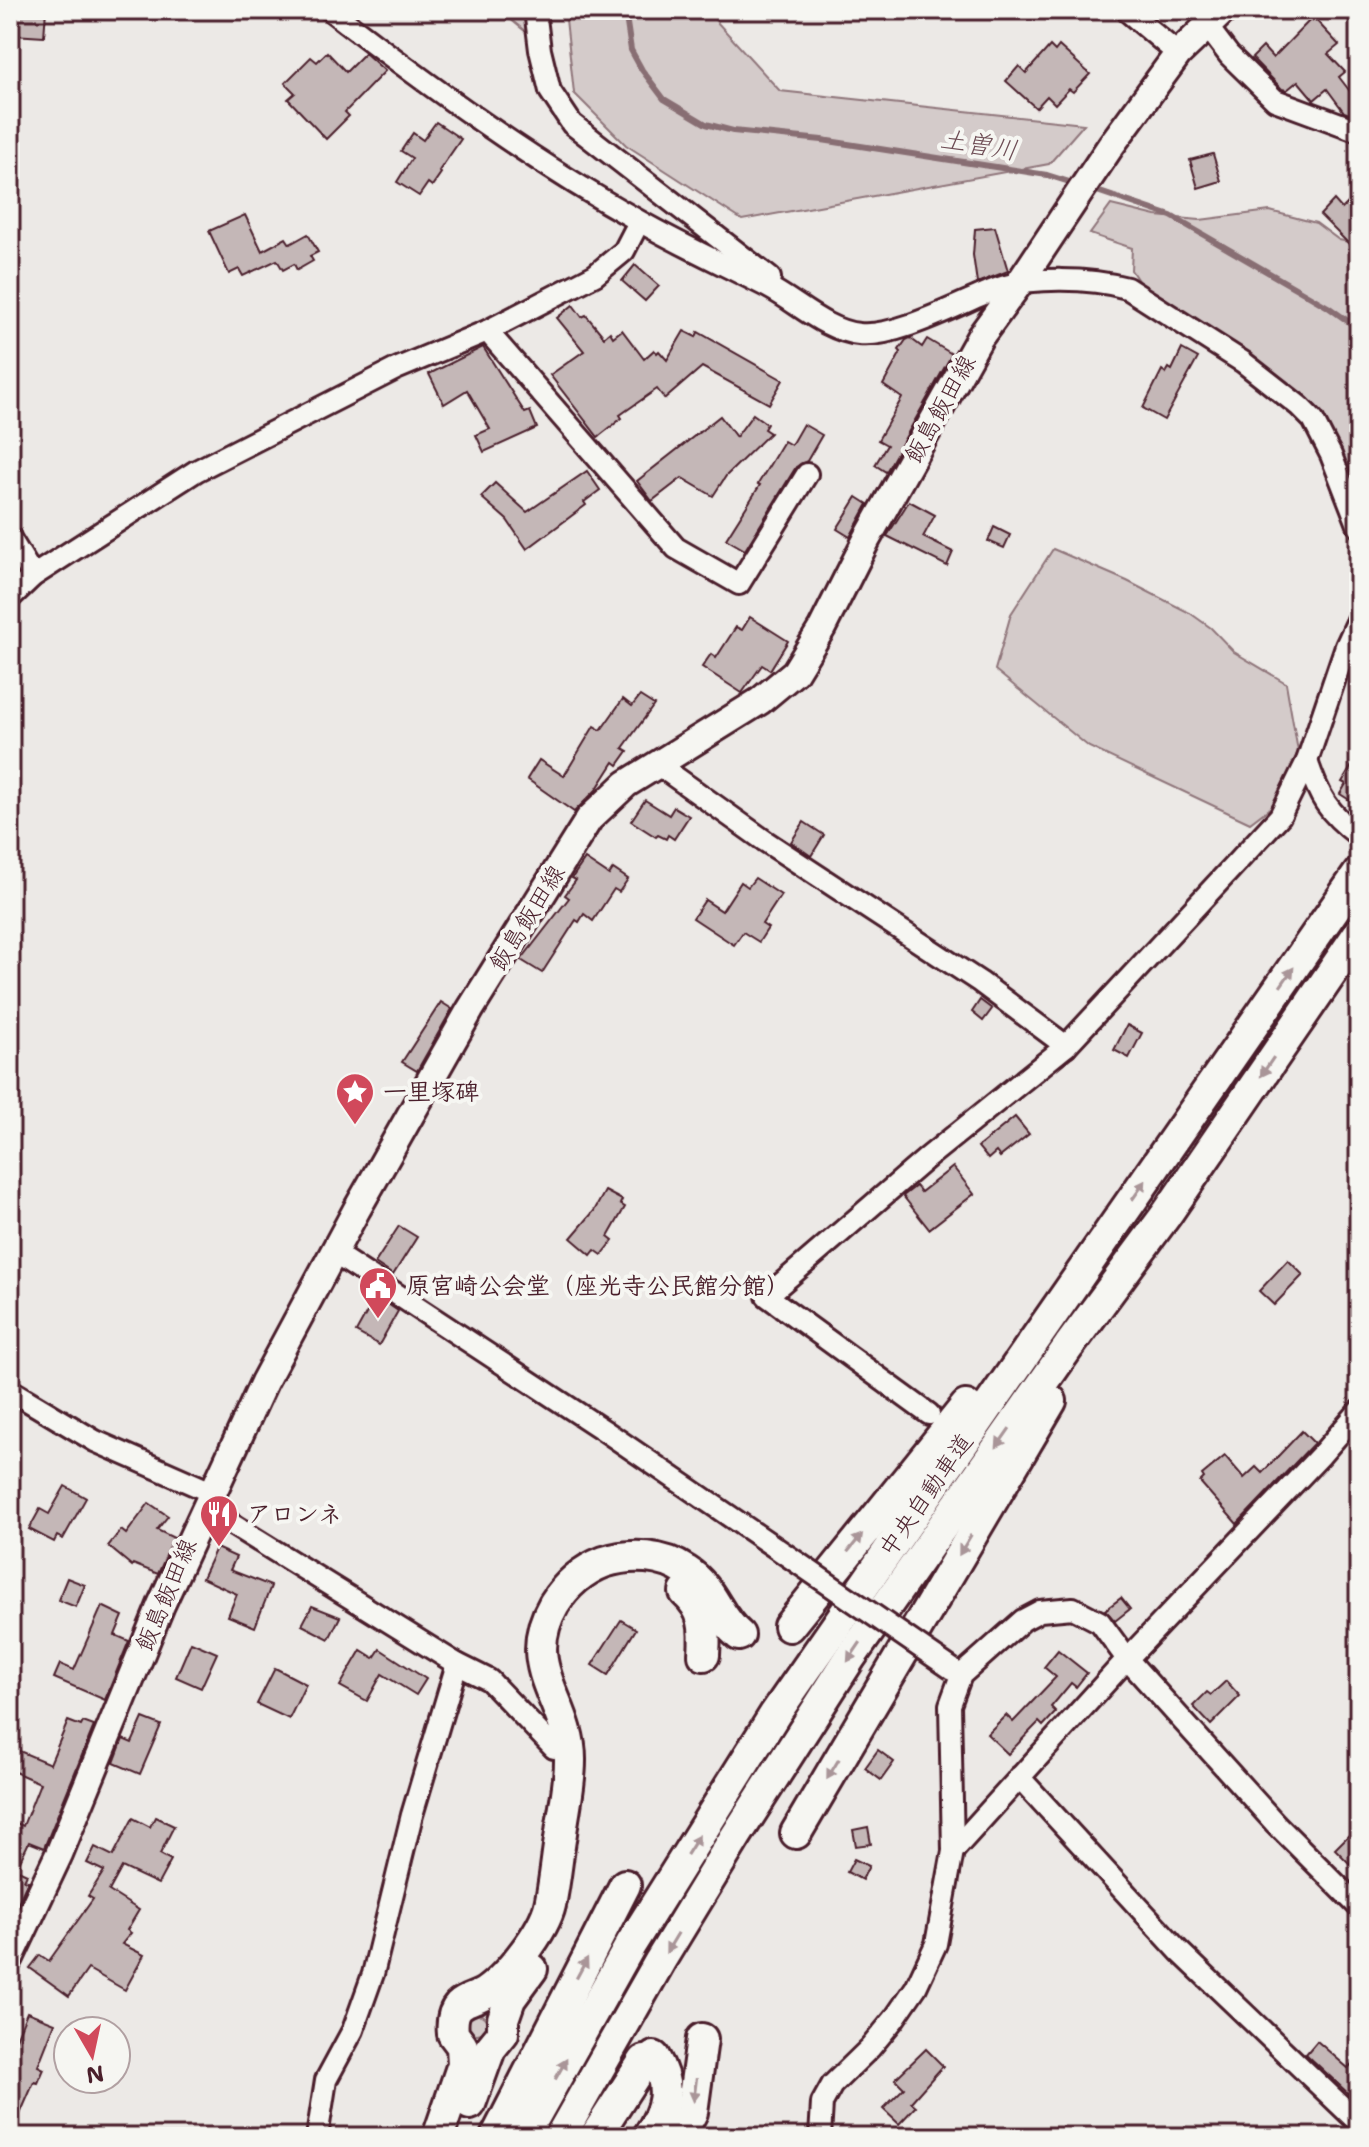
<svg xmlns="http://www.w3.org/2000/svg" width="1369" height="2147" viewBox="0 0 1369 2147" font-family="'Shantell Sans','Klee One',sans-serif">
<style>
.green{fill:#d4cbca;stroke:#8f757a;stroke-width:2}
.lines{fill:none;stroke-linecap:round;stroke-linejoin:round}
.stream{stroke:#886e73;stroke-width:6}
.building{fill:#c4b7b7;stroke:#4a1f2b;stroke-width:2}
.minor-casing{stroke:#4a1f2b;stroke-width:26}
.major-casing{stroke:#4a1f2b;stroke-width:32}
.highway-casing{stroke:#4a1f2b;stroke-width:36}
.minor{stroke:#f6f6f2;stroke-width:20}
.major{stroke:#f6f6f2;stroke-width:26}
.highway{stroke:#f6f6f2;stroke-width:30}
.minor-bridge-casing{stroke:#4a1f2b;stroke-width:26;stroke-linecap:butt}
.minor-bridge{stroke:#f6f6f2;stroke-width:20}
.oneway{fill:#a99598}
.labels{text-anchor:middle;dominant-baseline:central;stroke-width:8;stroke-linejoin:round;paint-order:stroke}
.street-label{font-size:24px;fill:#4a1f2b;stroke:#f6f6f2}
.poi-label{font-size:24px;font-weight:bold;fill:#4a1f2b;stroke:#f6f6f2;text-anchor:start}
.water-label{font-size:26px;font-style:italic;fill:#6e4d55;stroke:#f6f6f2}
</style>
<rect width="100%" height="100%" fill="#ece9e6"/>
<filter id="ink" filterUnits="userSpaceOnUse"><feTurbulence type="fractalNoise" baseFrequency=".0125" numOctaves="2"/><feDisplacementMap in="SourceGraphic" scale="16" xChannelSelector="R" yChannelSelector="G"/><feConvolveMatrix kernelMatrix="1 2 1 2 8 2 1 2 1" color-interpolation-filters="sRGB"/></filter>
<g filter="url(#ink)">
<g class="green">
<path d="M499,10h25l2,22z"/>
<path d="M565,10h141l74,81 304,33 -35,40 -307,56 -116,-75 -52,-52z"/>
<path d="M1111,205l45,11 44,4 70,-9 46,12 23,17 20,4v258l-20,-52 -30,-51 -66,-31 -100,-80 -12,-18 1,-22 -42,-14z"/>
<path d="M1053,549l74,32 63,32 21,15 23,24 52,31 13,74 -28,50 -21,16 -161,-76 -94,-77 16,-56z"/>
<circle cx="477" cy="2024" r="10"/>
</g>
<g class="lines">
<g class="stream">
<path d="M625,10l6,40 11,20 22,29 42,25 27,7 89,9 225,35 29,9"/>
<path d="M1091,189l80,27 157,91 31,22"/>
</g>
</g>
<g class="building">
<path d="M15,10h31l-2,27 -31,-2z"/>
<path d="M1313,17l26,28 -11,9 17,18 -6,5 20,26v10l-4,3 -11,-4 -17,-23 -13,11 -16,-19 -11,9 -5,-1 -30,-31 11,-11 10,11z"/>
<path d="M1050,46l5,5 4,-5 31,28 -17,18 -4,-3 -14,15 -8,-8 -11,12 -30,-27 13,-15 7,7z"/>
<path d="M327,52l19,20 19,-19 20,18 -40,41 4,4 -23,23 -38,-40 7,-6 -10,-10 26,-26 6,5z"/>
<path d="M436,122l25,17 -22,32 2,2 -9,13 -4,-3 -9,13 -22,-14 15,-24 -11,-7 12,-18 10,7z"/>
<path d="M1213,154l8,27 -23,7 -8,-28z"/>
<path d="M1359,192v62l-39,-39 14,-15 8,9z"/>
<path d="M245,215l17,36 24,-13 4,6 18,-10 10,18 -8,4 3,5 -16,9 -3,-6 -11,6 -6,-10 -34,16 -4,-7 -10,5 -20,-43z"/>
<path d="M995,227l13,44 -31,12 -4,-28 2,-26z"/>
<path d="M635,265l24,21 -14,15 -23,-20z"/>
<path d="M573,305l9,12 4,-2 18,22 6,-5 3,5 9,-7 22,29 10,-9 3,3 2,-2 8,9 17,-29 12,6 2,-5 85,48 -14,24 -67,-37 -37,32 -8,-10 -37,26 2,3 -24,19 -48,-62 34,-24 -27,-33z"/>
<path d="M910,338l12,9 5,-8 25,15 -66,118 -11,-7 12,-20 -9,-5 24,-42 -19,-13 18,-33 -2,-2 7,-10z"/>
<path d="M483,347l42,66 5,-2 7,17 -53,24 -8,-17 14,-6 -23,-39 -23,14 -15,-30z"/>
<path d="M1182,349l16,9 -34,62 -21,-12 19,-38 4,3 3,-5 3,2z"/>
<path d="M753,414l14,10 -3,5 6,4 -44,43 -13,20 -31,-18 -30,23 -15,-20 83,-65 16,21z"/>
<path d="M803,424l19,11 -15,26 -11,6 -51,83 -19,-11 34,-54 -2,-1 26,-43 7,4z"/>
<path d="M587,471l13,19 -16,12 2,3 -59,44 -20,-29 -26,-23 14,-14 32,29z"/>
<path d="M857,497l11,7 -18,33 -13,-8z"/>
<path d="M909,501l26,14 -12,22 30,15 -6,14 -60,-30z"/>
<path d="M994,527l16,8 -6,13 -16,-7z"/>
<path d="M750,617l38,24 -18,29 -8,-5 -20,28 -40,-26 9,-13 5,4 20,-31 6,3z"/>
<path d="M640,696l14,9 -31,43 5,3 -10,14 -4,-3 -18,28 -22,22 -47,-33 12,-19 25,16 30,-50 7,4 22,-31 9,7z"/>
<path d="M1359,754v52l-19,-12 6,-10 -4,-2z"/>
<path d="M645,800l24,15 5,-8 15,9 -15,23 -6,-4 -2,4 -8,-4 -2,2 -25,-16z"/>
<path d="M804,822l20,13 -13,21 -20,-14z"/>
<path d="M585,859l24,16 4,-6 15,10 -9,13 -5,-3 -21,32 -9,-7 -5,8 -3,-2 -34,53 -21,-13 48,-62 -4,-3 11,-15 -4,-2z"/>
<path d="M755,878l26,17 -19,29 6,4 -9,14 -16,-10 -9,13 -41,-27 12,-18 17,11 19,-29 7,5z"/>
<path d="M980,1000l12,9 -9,12 -11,-9z"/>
<path d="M441,1002l11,7 -35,62 -15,-9z"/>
<path d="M1127,1025l15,8 -13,25 -15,-8z"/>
<path d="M1015,1117l14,17 -29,23 -4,-5 -8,7 -10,-12z"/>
<path d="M953,1167l21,27 -45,35 -26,-33 13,-10 5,6z"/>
<path d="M605,1191l17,9 -2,4 5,3 -17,30 5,4 -11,14 -7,-5 -4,5 -20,-17 23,-27z"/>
<path d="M399,1226l18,11 -24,38 -18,-12z"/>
<path d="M1288,1260l15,15 -29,30 -15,-14z"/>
<path d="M376,1296l22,15 -19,34 -23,-13z"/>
<path d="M1302,1431l12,12 -77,81 -37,-42 4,-4 -2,-3 23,-19 19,22 12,-11 6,6z"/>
<path d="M65,1486l21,12 -23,41 -6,-3 -3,6 -25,-13 11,-20 9,5z"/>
<path d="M149,1503l19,13 -11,14 17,8 -16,36 -25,-10 -1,2 -24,-20 13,-16 5,4z"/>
<path d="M216,1548l20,9 -6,13 41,16 -16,41 -27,-11 9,-22 -35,-16z"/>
<path d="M67,1578l18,7 -9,22 -18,-7z"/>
<path d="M1121,1598l9,11 -15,12 -10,-11z"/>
<path d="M102,1606l21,10 -8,19 14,6 -24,59 -51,-22 6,-14 14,6z"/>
<path d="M312,1606l28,11 -11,22 -27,-14z"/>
<path d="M621,1620l15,9 -28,46 -16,-10z"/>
<path d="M191,1642l26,11 -16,35 -25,-11z"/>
<path d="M380,1649l46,30 -10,16 -34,-21 -15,27 -27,-15 21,-36 13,8z"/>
<path d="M1058,1650l29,23 -11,14 -5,-4 -20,24 5,5 -13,14 -4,-4 -31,32 -21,-20 19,-19 7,7 43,-45 -12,-10z"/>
<path d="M275,1668l31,16 -17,35 -32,-15z"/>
<path d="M1226,1681l14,15 -29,29 -18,-19 14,-14 4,3z"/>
<path d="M143,1718l18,7 -21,49 -26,-11 9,-24 9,4z"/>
<path d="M68,1721l13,5 2,-4 11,4 -50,122 -15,-6 -13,27 11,5 -3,6 4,1 -18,39v-100l13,6 17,-43 -30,-13v-23l40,17z"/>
<path d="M878,1750l16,12 -13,18 -16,-12z"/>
<path d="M155,1817l19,9 -14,28 11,6 -13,24 -36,-17 -13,24 30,19 -12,20 4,3 -9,11 22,11 -19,35 -37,-21 -19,27 -39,-28 10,-13 9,6 44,-62 -5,-3 16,-25 -17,-8 8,-16 18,9 20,-38 17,9z"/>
<path d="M868,1827l3,17 -15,2 -3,-16z"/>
<path d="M1350,1834l9,9v14l-8,8 -16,-16z"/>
<path d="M854,1859l15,7 -7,14 -15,-8z"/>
<path d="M27,2012l28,11 -17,43 6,3 -6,14 -4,-1 -24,55v-84z"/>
<path d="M1317,2041l31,27 11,-12v33l-7,8 -46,-43z"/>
<path d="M926,2049l17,17 -32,36 5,4 -17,18 -16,-15 21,-21 -9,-9z"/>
</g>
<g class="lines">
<defs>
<g id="minor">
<path d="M330,10c99,76 200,150 309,211 42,24 86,44 129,66 29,15 58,44 91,47 37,4 101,-31 137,-45 35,-13 95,-11 131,-1l116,74 56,44 14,14 18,35 28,72"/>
<path d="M535,10l5,40 10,41 22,33 198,154"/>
<path d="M1126,10l52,44"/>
<path d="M1207,26l22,29 46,45 84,31"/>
<path d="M487,331l189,217 63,36 68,-110"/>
<path d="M10,538l23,38"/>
<path d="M10,598l23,-22 163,-105 200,-102 91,-38 108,-56 29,-24 15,-29"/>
<path d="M1307,761c12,36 21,52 52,75"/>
<path d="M657,764l108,77 215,141 86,64"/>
<path d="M334,1253l271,178 193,132"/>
<path d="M10,1390l85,51 116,51"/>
<path d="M929,1414l-162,-118 160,-138 139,-112 214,-230 27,-55 39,-115 13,-28"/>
<path d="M204,1507l253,157 32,16 65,68"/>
<path d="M1019,1777l160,174 179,171"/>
<path d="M953,1851l174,-192 194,-204 38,-44"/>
<path d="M317,2137l9,-57 27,-50 20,-56 39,-159 45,-151"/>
<path d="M820,2137l2,-34 10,-18 38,-37 24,-29 22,-32 20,-43 17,-93 -3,-146 11,-30 62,-55 17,-9 33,-3 27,14 27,37 149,165 83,83"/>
</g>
<path id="major" d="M10,1958l49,-104 102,-249 103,-223 93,-173 113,-199 119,-191 37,-35 134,-83 35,-29 27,-44 45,-89 113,-202 38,-52 94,-141 66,-90 46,-44"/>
<g id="highway">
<path d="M685,1592c20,18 21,36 19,63"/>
<path d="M789,1626l177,-220"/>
<path d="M796,1833l255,-432"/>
<path d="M470,2104l20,-55 13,-16v-14l7,-20 22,-30"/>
<path d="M438,2137l25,-73 -1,-18 -9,-12c-1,-10 -1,-21 6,-28 7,-7 19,-8 27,-14 22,-15 58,-61 64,-87 5,-23 7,-48 11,-72 3,-24 9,-48 9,-72 1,-59 -53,-93 -16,-157 12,-19 29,-34 50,-42 27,-9 59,-7 82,9 27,17 31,46 53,64"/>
<path d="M496,2137l129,-252"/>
<path d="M523,2137l108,-193 144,-230 584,-841"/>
<path d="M560,2137l100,-176 76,-125 114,-178 219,-312 97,-131 193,-282"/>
<path d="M595,2137l49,-76"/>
<path d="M648,2137c18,-27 24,-50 6,-80"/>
<path d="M679,2137l13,-25 10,-73"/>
</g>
</defs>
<use href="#minor" class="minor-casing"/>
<use href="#major" class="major-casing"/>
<use href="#highway" class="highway-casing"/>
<use href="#minor" class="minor"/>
<use href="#major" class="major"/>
<use href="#highway" class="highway"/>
<defs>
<path id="minor-bridge" d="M798,1563l154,106"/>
</defs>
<use href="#minor-bridge" class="minor-bridge-casing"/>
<use href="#minor-bridge" class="minor-bridge"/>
</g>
<defs><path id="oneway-solid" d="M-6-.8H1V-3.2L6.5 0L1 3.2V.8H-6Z" transform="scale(2)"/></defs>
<g class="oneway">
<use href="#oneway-solid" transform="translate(1287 977) rotate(-55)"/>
<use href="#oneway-solid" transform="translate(1267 1067) rotate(124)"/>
<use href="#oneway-solid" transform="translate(1139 1190) rotate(-55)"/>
<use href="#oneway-solid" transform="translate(1003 1438) rotate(125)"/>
<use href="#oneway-solid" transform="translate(855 1543) rotate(-51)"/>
<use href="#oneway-solid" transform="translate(965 1545) rotate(121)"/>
<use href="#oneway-solid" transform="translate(854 1652) rotate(124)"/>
<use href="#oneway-solid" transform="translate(833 1769) rotate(121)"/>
<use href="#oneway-solid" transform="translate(693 1845) rotate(-58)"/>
<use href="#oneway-solid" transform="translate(672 1943) rotate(121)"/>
<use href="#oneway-solid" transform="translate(582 1968) rotate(-62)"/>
<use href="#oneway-solid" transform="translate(561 2069) rotate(-61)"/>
<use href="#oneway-solid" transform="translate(695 2090) rotate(97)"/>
</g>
</g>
<defs>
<symbol id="sight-pin" viewBox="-11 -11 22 30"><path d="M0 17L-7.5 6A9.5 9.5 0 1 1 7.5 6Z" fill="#d1495b" stroke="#f6f6f2"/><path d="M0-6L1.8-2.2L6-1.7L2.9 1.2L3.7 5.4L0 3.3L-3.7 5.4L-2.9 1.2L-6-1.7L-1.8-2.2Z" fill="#fff"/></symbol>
<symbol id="civic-pin" viewBox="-11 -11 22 30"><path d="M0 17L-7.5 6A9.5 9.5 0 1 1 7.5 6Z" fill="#d1495b" stroke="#f6f6f2"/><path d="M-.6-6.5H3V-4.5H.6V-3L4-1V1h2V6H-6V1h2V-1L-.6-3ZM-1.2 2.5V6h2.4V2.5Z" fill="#fff"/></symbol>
<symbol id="restaurant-pin" viewBox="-11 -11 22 30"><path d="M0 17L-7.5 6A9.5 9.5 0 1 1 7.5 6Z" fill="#d1495b" stroke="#f6f6f2"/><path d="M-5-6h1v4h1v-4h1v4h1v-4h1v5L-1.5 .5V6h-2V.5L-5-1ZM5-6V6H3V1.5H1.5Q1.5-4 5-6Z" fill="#fff"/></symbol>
</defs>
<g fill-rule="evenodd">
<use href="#sight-pin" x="333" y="1070" width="44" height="60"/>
<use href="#civic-pin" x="356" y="1264" width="44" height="60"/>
<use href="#restaurant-pin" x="197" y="1492" width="44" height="60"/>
</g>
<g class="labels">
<g class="street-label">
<text transform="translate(940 409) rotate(-61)">飯島飯田線</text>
<text transform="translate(527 918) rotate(-58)">飯島飯田線</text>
<text transform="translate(926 1495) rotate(-55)">中央自動車道</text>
<text transform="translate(166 1595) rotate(-67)">飯島飯田線</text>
</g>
<g class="poi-label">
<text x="383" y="1092">一里塚碑</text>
<text x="406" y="1286">原宮崎公会堂（座光寺公民館分館）</text>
<text x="247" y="1514">アロンネ</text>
</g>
<g class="water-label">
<text transform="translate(979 144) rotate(9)">土曽川</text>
</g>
</g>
<rect width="1369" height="2147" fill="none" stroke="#f6f6f2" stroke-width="40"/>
<rect x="20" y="20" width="1329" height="2107" fill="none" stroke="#4a1f2b" stroke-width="3" filter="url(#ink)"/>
<g transform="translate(92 2055) rotate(171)"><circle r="38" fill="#f6f6f2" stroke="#b1a0a2" stroke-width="2"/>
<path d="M0-6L14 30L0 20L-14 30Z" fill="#d1495b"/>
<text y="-12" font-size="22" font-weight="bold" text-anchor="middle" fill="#4a1f2b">N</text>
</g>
</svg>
